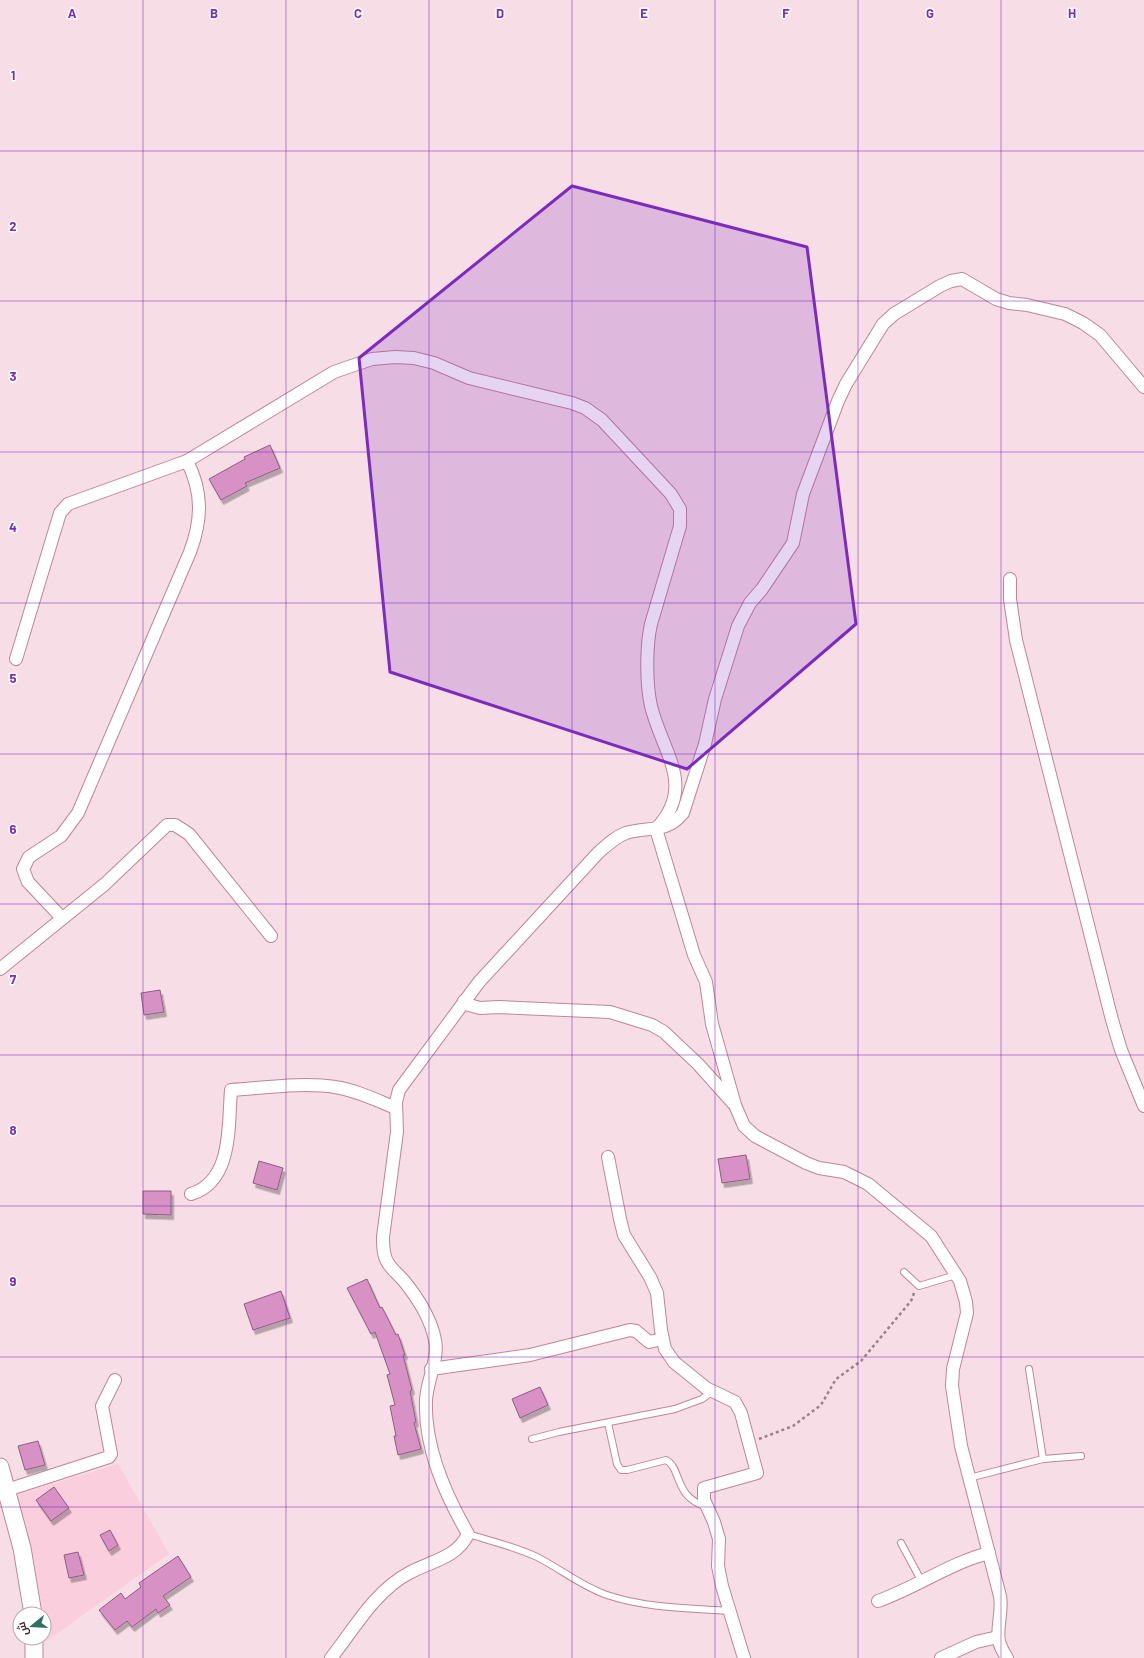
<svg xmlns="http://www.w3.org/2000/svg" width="1144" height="1658" viewBox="0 0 1144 1658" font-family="Barlow,Cairo,sans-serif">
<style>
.built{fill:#facedc}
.building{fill:#d891c5;stroke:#8d5e80;filter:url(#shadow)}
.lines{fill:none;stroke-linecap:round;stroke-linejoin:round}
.lane-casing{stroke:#c08599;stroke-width:8}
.street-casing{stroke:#c08599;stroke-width:14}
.secondary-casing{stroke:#c08599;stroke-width:19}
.path{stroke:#9b828a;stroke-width:2.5;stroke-dasharray:3 3;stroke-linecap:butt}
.lane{stroke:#fff;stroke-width:6}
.street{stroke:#fff;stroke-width:12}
.secondary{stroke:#fff;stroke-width:17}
.marked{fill:#7b2cbf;fill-opacity:0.2;stroke:#7b2cbf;stroke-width:3;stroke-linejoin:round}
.grid{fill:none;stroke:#7b2cbf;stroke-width:1;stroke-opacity:0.55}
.grid-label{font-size:13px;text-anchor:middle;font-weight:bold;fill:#7b2cbf;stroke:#fff;stroke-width:3;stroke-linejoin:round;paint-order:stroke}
</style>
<defs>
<filter id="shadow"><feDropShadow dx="2.5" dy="4.5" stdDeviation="0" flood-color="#0004"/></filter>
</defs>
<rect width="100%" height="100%" fill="#f7dde5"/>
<path class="built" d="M118,1464l51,90 -124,88 -1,-28h-2l-1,-15 -24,-104z"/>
<g class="building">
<path d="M270,445l10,23 -35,15 2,3 -26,14 -12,-21 36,-20 -1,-2z"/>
<path d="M160,990l4,22 -20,3 -3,-22z"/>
<path d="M746,1155l4,24 -28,4 -4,-24z"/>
<path d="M259,1161l24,7 -6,22 -24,-7z"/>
<path d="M143,1191h28v24l-28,-1z"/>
<path d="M367,1279l13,29 2,-1 14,28 2,-1 7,21h-2l9,35 -2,1 6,31 -2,1 7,26 -23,6 -4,-19h2l-6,-30 5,-1 -8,-30 3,-1 -15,-42 -4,2 -24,-46z"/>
<path d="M281,1291l9,27 -37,12 -9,-26z"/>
<path d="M540,1387l8,18 -28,13 -8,-19z"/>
<path d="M38,1441l7,24 -20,5 -7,-24z"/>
<path d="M54,1487l15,21 -18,13 -15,-21z"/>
<path d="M110,1530l8,15 -9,6 -9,-16z"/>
<path d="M78,1552l6,23 -15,3 -5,-23z"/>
<path d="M178,1556l13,21 -28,19 7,9 -12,8 -2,-4 -24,18 -5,-6 -12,9 -16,-20 22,-17 4,6 16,-12 -2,-4z"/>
</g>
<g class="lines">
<defs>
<g id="lane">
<path d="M904,1272l15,14 37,-11"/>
<path d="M1029,1369l14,90"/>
<path d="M608,1423l9,41 4,6h6l39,-10c16,8 7,37 41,47"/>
<path d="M532,1439l27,-7 116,-23 27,-10 11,-8"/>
<path d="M969,1478l74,-19 38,-3"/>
<path d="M468,1534c23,7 48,13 69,23 24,12 44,29 70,38 38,13 82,13 122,16"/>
<path d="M901,1543l21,39"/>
</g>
<g id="street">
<path d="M1010,579v20l6,41 96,380 9,30 23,56"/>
<path d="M16,659l44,-146 8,-9 119,-43 147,-89 38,-13 23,-2 19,1 20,5 35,15 103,25 13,5 17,12 69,74 9,15v17l-29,98c-5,22 -5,60 0,82 11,46 46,80 5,123l38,126 12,27 6,42 23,81 9,21 11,10 51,27 13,5 25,4 24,12 63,52 29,45 6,21 1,11 -14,56 -1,17 9,60 39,150c3,16 -4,32 -1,45 1,6 5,12 8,17"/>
<path d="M62,918l-34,-36 -5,-13 6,-12 32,-21 17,-23 112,-261c12,-32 13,-60 -3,-91"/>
<path d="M0,969l105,-85 62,-59h8l14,9 82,102"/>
<path d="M464,1001l5,4 11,3 19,-1 111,5 42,13 12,7 34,32 35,39"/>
<path d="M608,1157l12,62 4,16 26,42 7,16 4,37 4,19 9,13 32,26 29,14 6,11 16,60 -53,15v12l10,22 5,17 -1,27 4,20 22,72"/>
<path d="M191,1194c42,-13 37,-68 40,-104 32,-2 73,-8 104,-3 21,3 41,13 61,21"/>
<path d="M431,1369l99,-14 100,-25 6,1 13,11 13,-3"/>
<path d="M7,1490l102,-33 2,-3 -9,-48 13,-26"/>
<path d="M878,1601c37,-13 74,-39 111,-48"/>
<path d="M331,1658c23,-29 44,-67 78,-85 22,-12 48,-15 59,-39 -23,-40 -44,-87 -42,-134 1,-20 13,-41 9,-60 -4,-21 -18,-43 -31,-59 -5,-6 -12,-11 -16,-18 -5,-7 -5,-18 -5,-26l14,-105 -1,-30 3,-12 80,-108 119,-129c9,-8 17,-16 28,-20 22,-7 40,1 57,-20l22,-69 10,-45 23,-73 12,-23 12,-14 31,-46 10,-49 35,-93 8,-17 37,-60 11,-10 46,-28 11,-5 11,-2 34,20 13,4 18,2 38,9 18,9 17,12 44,52"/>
<path d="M941,1658l35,-16 22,-5"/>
</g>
<g id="secondary">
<path d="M0,1467l22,81 11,66"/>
<path d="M34,1638v20"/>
</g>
</defs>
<use href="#lane" class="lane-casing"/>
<use href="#street" class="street-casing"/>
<use href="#secondary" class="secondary-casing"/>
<path class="path" d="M759,1439l34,-13 28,-21 15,-26 25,-18 50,-60 3,-8"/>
<use href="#lane" class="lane"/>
<use href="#street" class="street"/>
<use href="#secondary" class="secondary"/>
</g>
<path class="marked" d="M572,186l235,61 49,377 -169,145 -297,-97 -31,-314z"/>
<path class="grid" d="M143,0v1658M286,0v1658M429,0v1658M572,0v1658M715,0v1658M858,0v1658M1001,0v1658M0,151h1144M0,301h1144M0,452h1144M0,603h1144M0,754h1144M0,904h1144M0,1055h1144M0,1206h1144M0,1357h1144M0,1507h1144"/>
<g class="grid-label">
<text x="72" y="18">A</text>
<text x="214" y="18">B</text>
<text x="358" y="18">C</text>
<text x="500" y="18">D</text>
<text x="644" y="18">E</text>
<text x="786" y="18">F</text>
<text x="930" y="18">G</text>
<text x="1072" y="18">H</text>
<text x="13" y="80">1</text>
<text x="13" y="231">2</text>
<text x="13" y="381">3</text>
<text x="13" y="532">4</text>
<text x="13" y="683">5</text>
<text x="13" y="834">6</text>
<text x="13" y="984">7</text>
<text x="13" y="1135">8</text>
<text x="13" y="1286">9</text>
</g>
<g transform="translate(32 1626) rotate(252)"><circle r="19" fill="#ffffff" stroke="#b3a9ac"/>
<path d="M0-3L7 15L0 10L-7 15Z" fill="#2d7062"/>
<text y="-6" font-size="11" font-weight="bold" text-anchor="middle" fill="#402830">ش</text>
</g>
</svg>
